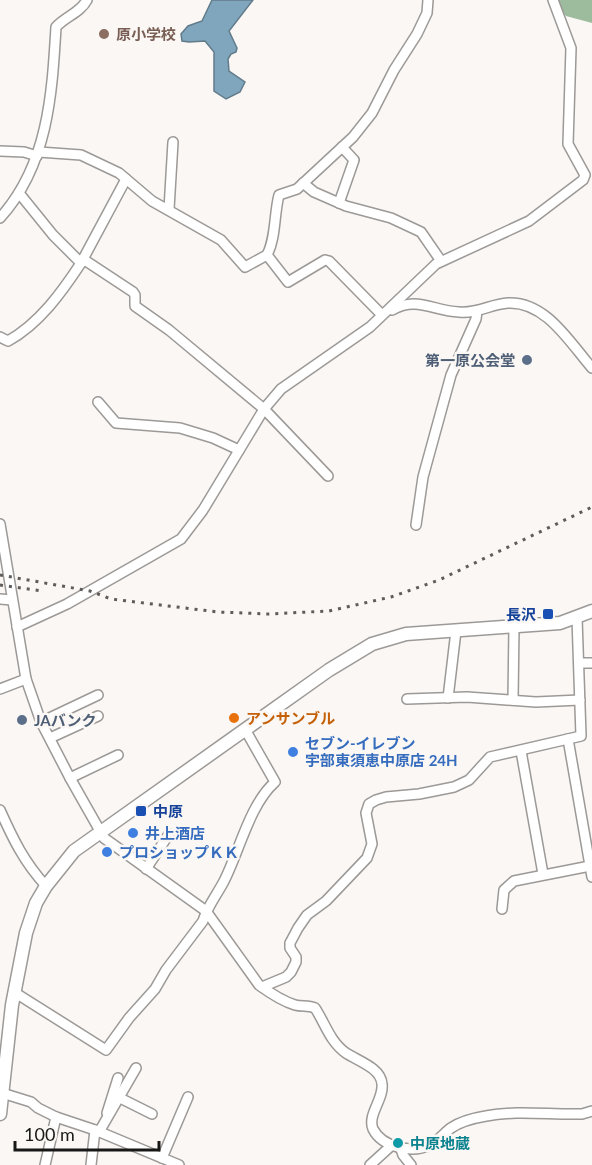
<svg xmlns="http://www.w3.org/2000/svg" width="592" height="1165" viewBox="0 0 592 1165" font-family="Lato,'Noto Sans JP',sans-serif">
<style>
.forest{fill:#9dbb9d}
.water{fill:#80a6bd;stroke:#617b8b;stroke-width:1.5}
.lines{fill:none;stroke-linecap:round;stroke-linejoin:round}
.minor-casing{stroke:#9c9997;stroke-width:12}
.tertiary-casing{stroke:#9c9997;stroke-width:15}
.minor{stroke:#fff;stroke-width:9}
.tertiary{stroke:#fff;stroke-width:12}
.rail{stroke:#5e5d5c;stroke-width:3;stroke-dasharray:3 6;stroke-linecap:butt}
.education-dot{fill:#8d6e63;stroke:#faf7f4;stroke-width:2}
.service-dot{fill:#5c6f8a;stroke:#faf7f4;stroke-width:2}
.transit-dot{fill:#1a4fb4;stroke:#faf7f4;stroke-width:2}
.food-dot{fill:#e8710a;stroke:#faf7f4;stroke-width:2}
.shop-dot{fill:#3f7fe0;stroke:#faf7f4;stroke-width:2}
.culture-dot{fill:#0f9aa8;stroke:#faf7f4;stroke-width:2}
.labels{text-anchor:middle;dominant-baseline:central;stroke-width:5;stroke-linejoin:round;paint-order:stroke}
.education-label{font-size:15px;font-weight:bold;fill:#785e54;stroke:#faf7f4;text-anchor:start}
.service-label{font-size:15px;font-weight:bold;fill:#4e5e75;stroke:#faf7f4;text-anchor:end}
.transit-label{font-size:15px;font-weight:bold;fill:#164399;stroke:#faf7f4;text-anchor:end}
.food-label{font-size:15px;font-weight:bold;fill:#c56008;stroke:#faf7f4;text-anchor:start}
.shop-label{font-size:15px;font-weight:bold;fill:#366cbe;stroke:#faf7f4;text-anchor:start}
.culture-label{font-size:15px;font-weight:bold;fill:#0d838f;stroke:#faf7f4;text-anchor:start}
</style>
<rect width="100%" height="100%" fill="#faf7f4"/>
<path class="forest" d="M551,0h41v23l-26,-7z"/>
<path class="water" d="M212,0h41l-24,31 8,17 -1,4 -5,2 -3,5 1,12 16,11 -5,10 -14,7 -12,-8v-39l-9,-11 -16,1 -7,-1 -1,-7 7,-8 14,-5z"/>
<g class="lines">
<defs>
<g id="minor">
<path d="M0,151l24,1 13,4"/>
<path d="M39,152l42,3 38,18 33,28 69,39 24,27 22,-12 21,27 37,-22 4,1 53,54"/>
<path d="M303,183l11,9 32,14 45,12 30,14 20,29"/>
<path d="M19,193l34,42 28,28 45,-84"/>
<path d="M339,203l15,-43 -12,-13"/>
<path d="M169,209l4,-67"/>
<path d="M0,218c48,-53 52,-123 56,-191 10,-11 24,-14 31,-27"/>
<path d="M267,255c9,-17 7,-41 12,-60l18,-6 56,-52 19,-24 22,-43 23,-36 10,-21 1,-13"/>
<path d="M83,259l50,33 2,3v11l34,24 95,79 64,67"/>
<path d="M392,310c25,-14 41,1 67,2 18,2 32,-8 49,-9 38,-2 62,40 84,65"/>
<path d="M0,337l8,4c31,-17 54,-49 73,-78"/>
<path d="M98,402l18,21 64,5 33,10 26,12"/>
<path d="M0,524l26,155 15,43 29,56 34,60 102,73 53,74c11,8 23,16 36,20 7,2 13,0 20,3 10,15 15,34 31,45 12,8 35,15 36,31 2,15 -15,31 -9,45 9,18 39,25 57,16 8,-4 14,-12 21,-17 10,-7 23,-10 35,-12 31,-6 64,-1 96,-2l10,-3"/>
<path d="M416,525l7,-48 28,-102 25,-56 1,-8"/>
<path d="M0,599l12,1"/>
<path d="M577,618l4,118 -13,3 24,138"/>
<path d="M17,627l50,-23 114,-65 22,-29 61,-101 17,-20 89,-62 66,-63 93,-43 54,-41 2,-5 -17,-31 3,-96 -18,-48"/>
<path d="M579,663h13"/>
<path d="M0,689l26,-10"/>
<path d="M448,698l8,-67"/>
<path d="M407,699l60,-2 69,5 44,-2"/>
<path d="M513,700l1,-74"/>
<path d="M41,722l57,-27"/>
<path d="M50,738l48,-22"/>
<path d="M521,751l22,123"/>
<path d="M70,778l48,-23"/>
<path d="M0,810c13,29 24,52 46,76"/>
<path d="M146,869l23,-35"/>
<path d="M502,909l2,-19 10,-9 76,-15"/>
<path d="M262,987l24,-10 5,-5 5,-10v-5l-6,-9v-5l8,-15 9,-13 19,-14 41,-43 5,-14 -6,-31 3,-9 7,-4 10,-3 33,-3 35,-7 15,-7 21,-23 78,-18"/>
<path d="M14,992l92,58 23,-32 26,-29 11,-19 37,-49c4,-14 13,-25 20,-38 16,-30 26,-78 52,-101l-29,-51"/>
<path d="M2,1093l29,9 7,6 18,9 39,13 84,35"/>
<path d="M120,1098l32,16"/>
<path d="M107,1113l11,-35"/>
<path d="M99,1132l37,-64"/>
<path d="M401,1149l2,6 8,10"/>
<path d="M162,1158l26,-61"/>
<path d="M45,1165l11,-48"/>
<path d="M91,1165l4,-35"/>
<path d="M370,1165l22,-20"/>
</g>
<path id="tertiary" d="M0,1114l12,-109 14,-72 10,-30 10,-17 28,-35 255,-181 43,-26 34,-10 154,-11 32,-12"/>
</defs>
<use href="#minor" class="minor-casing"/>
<use href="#tertiary" class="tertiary-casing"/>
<use href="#minor" class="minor"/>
<use href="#tertiary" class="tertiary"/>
<g class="rail">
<path d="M0,575l90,16 21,8 107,13 50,2 61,-3 62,-14 48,-17 153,-73"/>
<path d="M0,585l42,6"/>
</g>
</g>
<circle class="education-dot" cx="104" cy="34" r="6"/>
<g class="service-dot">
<circle cx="527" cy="360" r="6"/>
<circle cx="22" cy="720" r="6"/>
</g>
<g class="transit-dot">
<rect x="542" y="608" width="12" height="12" rx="3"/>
<rect x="135" y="805" width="12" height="12" rx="3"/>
</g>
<circle class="food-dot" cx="234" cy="718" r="6"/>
<g class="shop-dot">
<circle cx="293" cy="752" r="6"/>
<circle cx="133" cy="833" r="6"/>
<circle cx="107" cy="852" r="6"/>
</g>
<circle class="culture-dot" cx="398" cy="1143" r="6"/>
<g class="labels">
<g class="education-label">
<text x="116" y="34">原小学校</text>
</g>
<g class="service-label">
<text x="515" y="360">第一原公会堂</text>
<text x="34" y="720" text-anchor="start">JAバンク</text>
</g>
<g class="transit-label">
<text x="536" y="614">長沢</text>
<text x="153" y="811" text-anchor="start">中原</text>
</g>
<g class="food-label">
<text x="246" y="718">アンサンブル</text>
</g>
<g class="shop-label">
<text x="305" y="743">セブン-イレブン<tspan x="305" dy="17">宇部東須恵中原店 24H</tspan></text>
<text x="145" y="833">井上酒店</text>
<text x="119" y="852">プロショップＫＫ</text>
</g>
<g class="culture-label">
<text x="410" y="1143">中原地蔵</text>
</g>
</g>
<path d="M15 1141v9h144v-9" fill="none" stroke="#181817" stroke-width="3"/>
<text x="24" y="1141" font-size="18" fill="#181817" stroke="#faf7f4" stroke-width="4.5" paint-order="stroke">100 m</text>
</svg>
